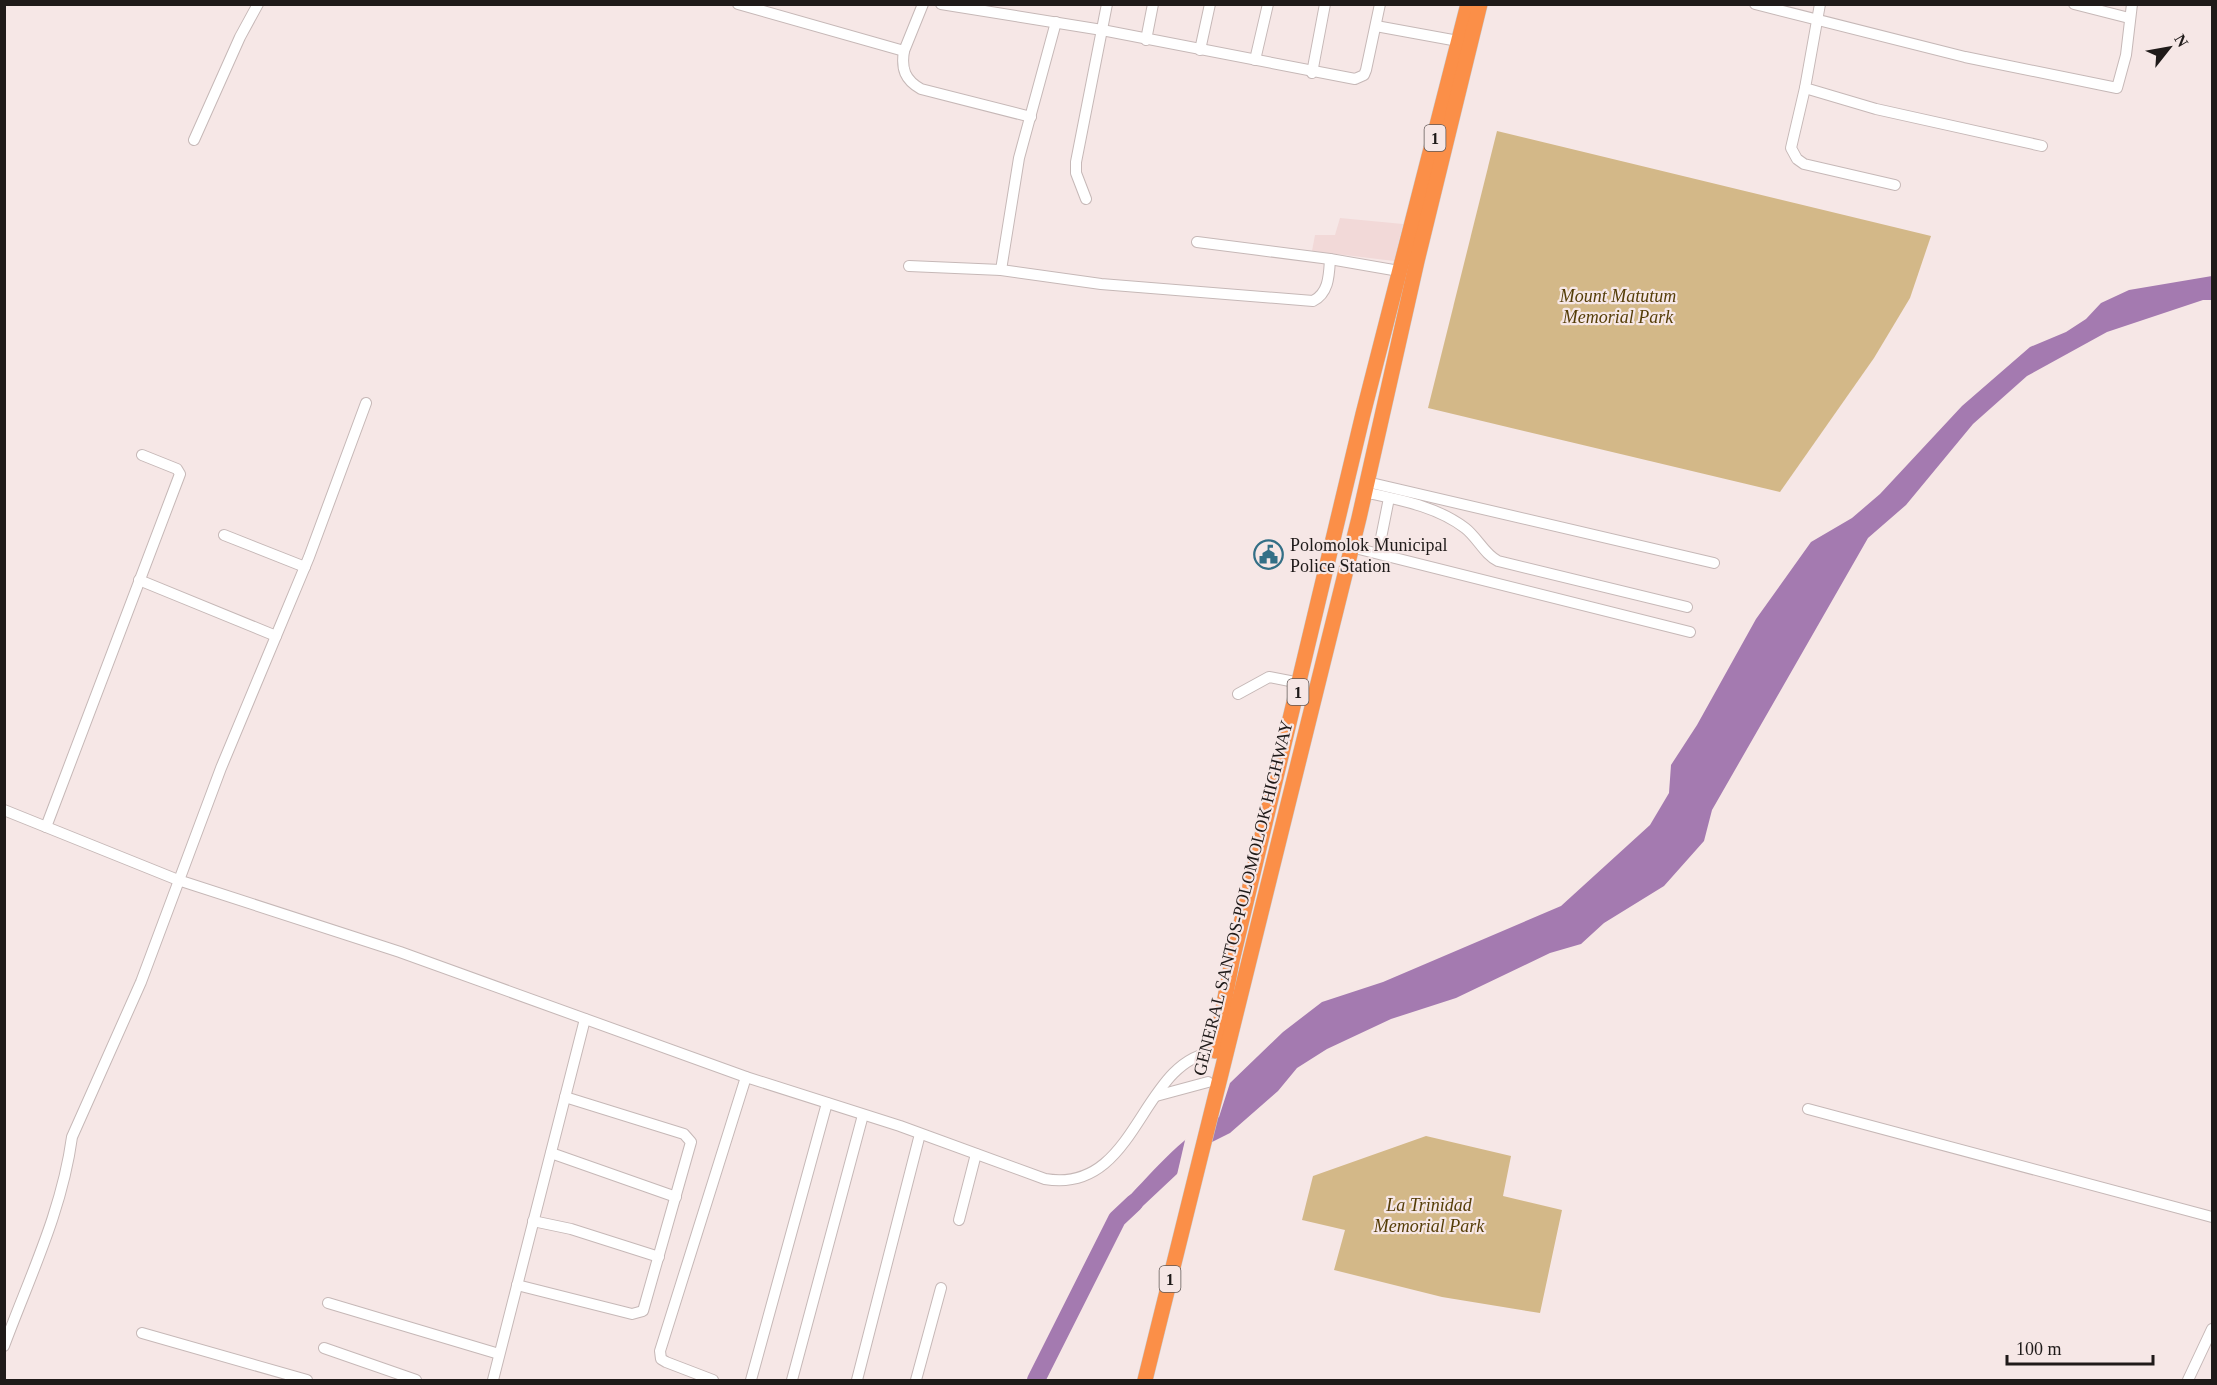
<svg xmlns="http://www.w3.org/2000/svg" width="2217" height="1385" viewBox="0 0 2217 1385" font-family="'Times New Roman',serif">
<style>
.built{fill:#f2d9d8}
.green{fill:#d3b888}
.water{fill:#a47ab0}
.pier{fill:#f6e7e6}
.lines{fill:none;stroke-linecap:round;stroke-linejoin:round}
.river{stroke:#a47ab0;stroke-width:18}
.minor-casing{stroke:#c6b8b7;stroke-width:12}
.highway-casing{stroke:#c9c8c8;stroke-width:16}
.minor{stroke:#fff;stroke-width:10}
.highway{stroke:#fb8f48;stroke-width:15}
.labels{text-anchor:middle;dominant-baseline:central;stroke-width:4.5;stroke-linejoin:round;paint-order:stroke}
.shield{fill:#f6e7e6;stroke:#605856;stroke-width:1.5}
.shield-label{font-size:16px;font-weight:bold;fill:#1f1a19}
.park-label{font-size:18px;font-style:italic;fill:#553d07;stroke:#f6e7e6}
.poi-label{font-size:18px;fill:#1f1a19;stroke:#f6e7e6;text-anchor:start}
.street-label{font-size:18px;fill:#1f1a19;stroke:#f6e7e6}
</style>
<rect width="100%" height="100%" fill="#f6e7e6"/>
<path class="built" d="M1340,218l63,6 -9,37 -82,-10 3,-16h20z"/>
<g class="green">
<path d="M1497,131l434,105 -21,62 -36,60 -94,134 -352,-84z"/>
<path d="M1426,1136l85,20 -8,40 59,14 -22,103 -98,-16 -108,-27 11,-40 -43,-10 11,-44z"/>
</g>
<path class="water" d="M2212,276v24h-9l-96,32 -80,44 -54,48 -67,81 -38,33 -156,272 -8,31 -40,45 -60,37 -23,21 -31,9 -94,45 -65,21 -64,30 -30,19 -19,23 -48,42 -20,10 -82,77 -11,-1 2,-12c31,-32 60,-69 100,-90l11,-34 53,-51 39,-30 61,-20 178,-76 89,-81 19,-32 2,-28 26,-40 59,-106 55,-77 41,-24 28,-24 82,-88 68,-59 36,-15 20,-13 15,-16 28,-13z"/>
<path class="pier" d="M1205,1121l3,28 -32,30 10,-43z"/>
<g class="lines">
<path class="river" d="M1036,1380l81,-161 17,-16"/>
<defs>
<g id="minor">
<path d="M738,4l166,47 19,-47"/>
<path d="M941,4l161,26 253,49 9,-4 2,-5 14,-66"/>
<path d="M1755,4l210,53 152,31 9,-33 6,-51"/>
<path d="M1820,4l-15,84 71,21 166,37"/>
<path d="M2074,4l55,14"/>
<path d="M1376,26l82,15"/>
<path d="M1146,40l7,-36"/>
<path d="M1200,50l10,-46"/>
<path d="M904,51c-3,18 1,29 17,38l110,28"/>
<path d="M1255,60l13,-56"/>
<path d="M1312,73l13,-69"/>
<path d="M1805,88l-14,60 6,11 7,5 91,21"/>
<path d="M194,140l46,-103 18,-33"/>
<path d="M1086,199l-10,-26v-11l31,-158"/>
<path d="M1197,242l133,17 69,12"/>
<path d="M909,266l92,4 100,14 212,17c16,-8 16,-26 17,-42"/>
<path d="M1001,270l18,-112 37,-136"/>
<path d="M1367,482l347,81"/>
<path d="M1364,492c36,8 72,14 101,36 12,9 20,27 33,33l189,46"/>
<path d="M224,535l81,32"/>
<path d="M1351,547l339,85"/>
<path d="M1378,553l11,-55"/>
<path d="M139,580l137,56"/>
<path d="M1238,694l31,-17 31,6"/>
<path d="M4,810l174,70 222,72 346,125 154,49 145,53c93,16 95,-120 170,-127"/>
<path d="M46,827l134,-353 -3,-5 -35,-14"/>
<path d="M1156,1096l52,-14"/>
<path d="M1808,1109l404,108"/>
<path d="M551,1153l125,44"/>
<path d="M959,1220l17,-66"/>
<path d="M533,1221l38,8 88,28"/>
<path d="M517,1285l115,29 11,-3 48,-169 -7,-8 -119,-37"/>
<path d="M328,1303l171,51"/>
<path d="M142,1333l165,47"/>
<path d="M4,1346c26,-70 58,-135 68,-209l69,-155 80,-214 88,-211 57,-154"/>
<path d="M324,1348l92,32"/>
<path d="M493,1380l92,-361"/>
<path d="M713,1380l-47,-18 -5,-3 -1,-8 86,-274"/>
<path d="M751,1380l76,-277"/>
<path d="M792,1380l71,-265"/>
<path d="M857,1380l63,-246"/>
<path d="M916,1380l25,-92"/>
<path d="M2188,1380l24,-51"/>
</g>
<g id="highway">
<path d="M1215,1051l17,-90 131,-547 105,-410"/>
<path d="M1145,1380l214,-862 58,-257 63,-257"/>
</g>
</defs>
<use href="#minor" class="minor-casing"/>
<use href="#highway" class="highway-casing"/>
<use href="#minor" class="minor"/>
<use href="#highway" class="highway"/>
</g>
<defs>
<symbol id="civic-ring" viewBox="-11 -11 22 22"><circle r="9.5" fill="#f6e7e6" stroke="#336f86" stroke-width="1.5"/><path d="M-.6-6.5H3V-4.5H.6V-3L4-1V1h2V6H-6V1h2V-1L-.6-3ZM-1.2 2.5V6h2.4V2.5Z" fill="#336f86"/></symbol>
</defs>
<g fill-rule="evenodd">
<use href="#civic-ring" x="1252" y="538" width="33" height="33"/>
</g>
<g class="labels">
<g class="shield">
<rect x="1424.5" y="125" width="21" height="26" rx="4.5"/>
<rect x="1287.5" y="679" width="21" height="26" rx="4.5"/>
<rect x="1159.5" y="1266" width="21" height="26" rx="4.5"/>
</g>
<g class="shield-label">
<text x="1435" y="138">1</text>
<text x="1298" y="692">1</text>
<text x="1170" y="1279">1</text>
</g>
<g class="park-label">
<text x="1618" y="296">Mount Matutum<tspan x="1618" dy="21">Memorial Park</tspan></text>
<text x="1429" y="1205">La Trinidad<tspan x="1429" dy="21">Memorial Park</tspan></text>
</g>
<g class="poi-label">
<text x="1290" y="545">Polomolok Municipal<tspan x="1290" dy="21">Police Station</tspan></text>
</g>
<g class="street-label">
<text transform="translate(1243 898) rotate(-76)">GENERAL SANTOS-POLOMOLOK HIGHWAY</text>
</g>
</g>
<rect width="2217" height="1385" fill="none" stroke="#1f1a19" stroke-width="12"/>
<g transform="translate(2169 48) rotate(59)" stroke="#f6e7e6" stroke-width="4.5" paint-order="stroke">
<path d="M0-4.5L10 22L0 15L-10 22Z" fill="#1f1a19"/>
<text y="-9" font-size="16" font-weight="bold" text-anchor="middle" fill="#1f1a19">N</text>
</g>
<path d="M2007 1355v9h146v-9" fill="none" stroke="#1f1a19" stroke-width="3"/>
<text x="2016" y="1355" font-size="18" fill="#1f1a19" stroke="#f6e7e6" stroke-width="4.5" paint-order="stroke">100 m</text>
</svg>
